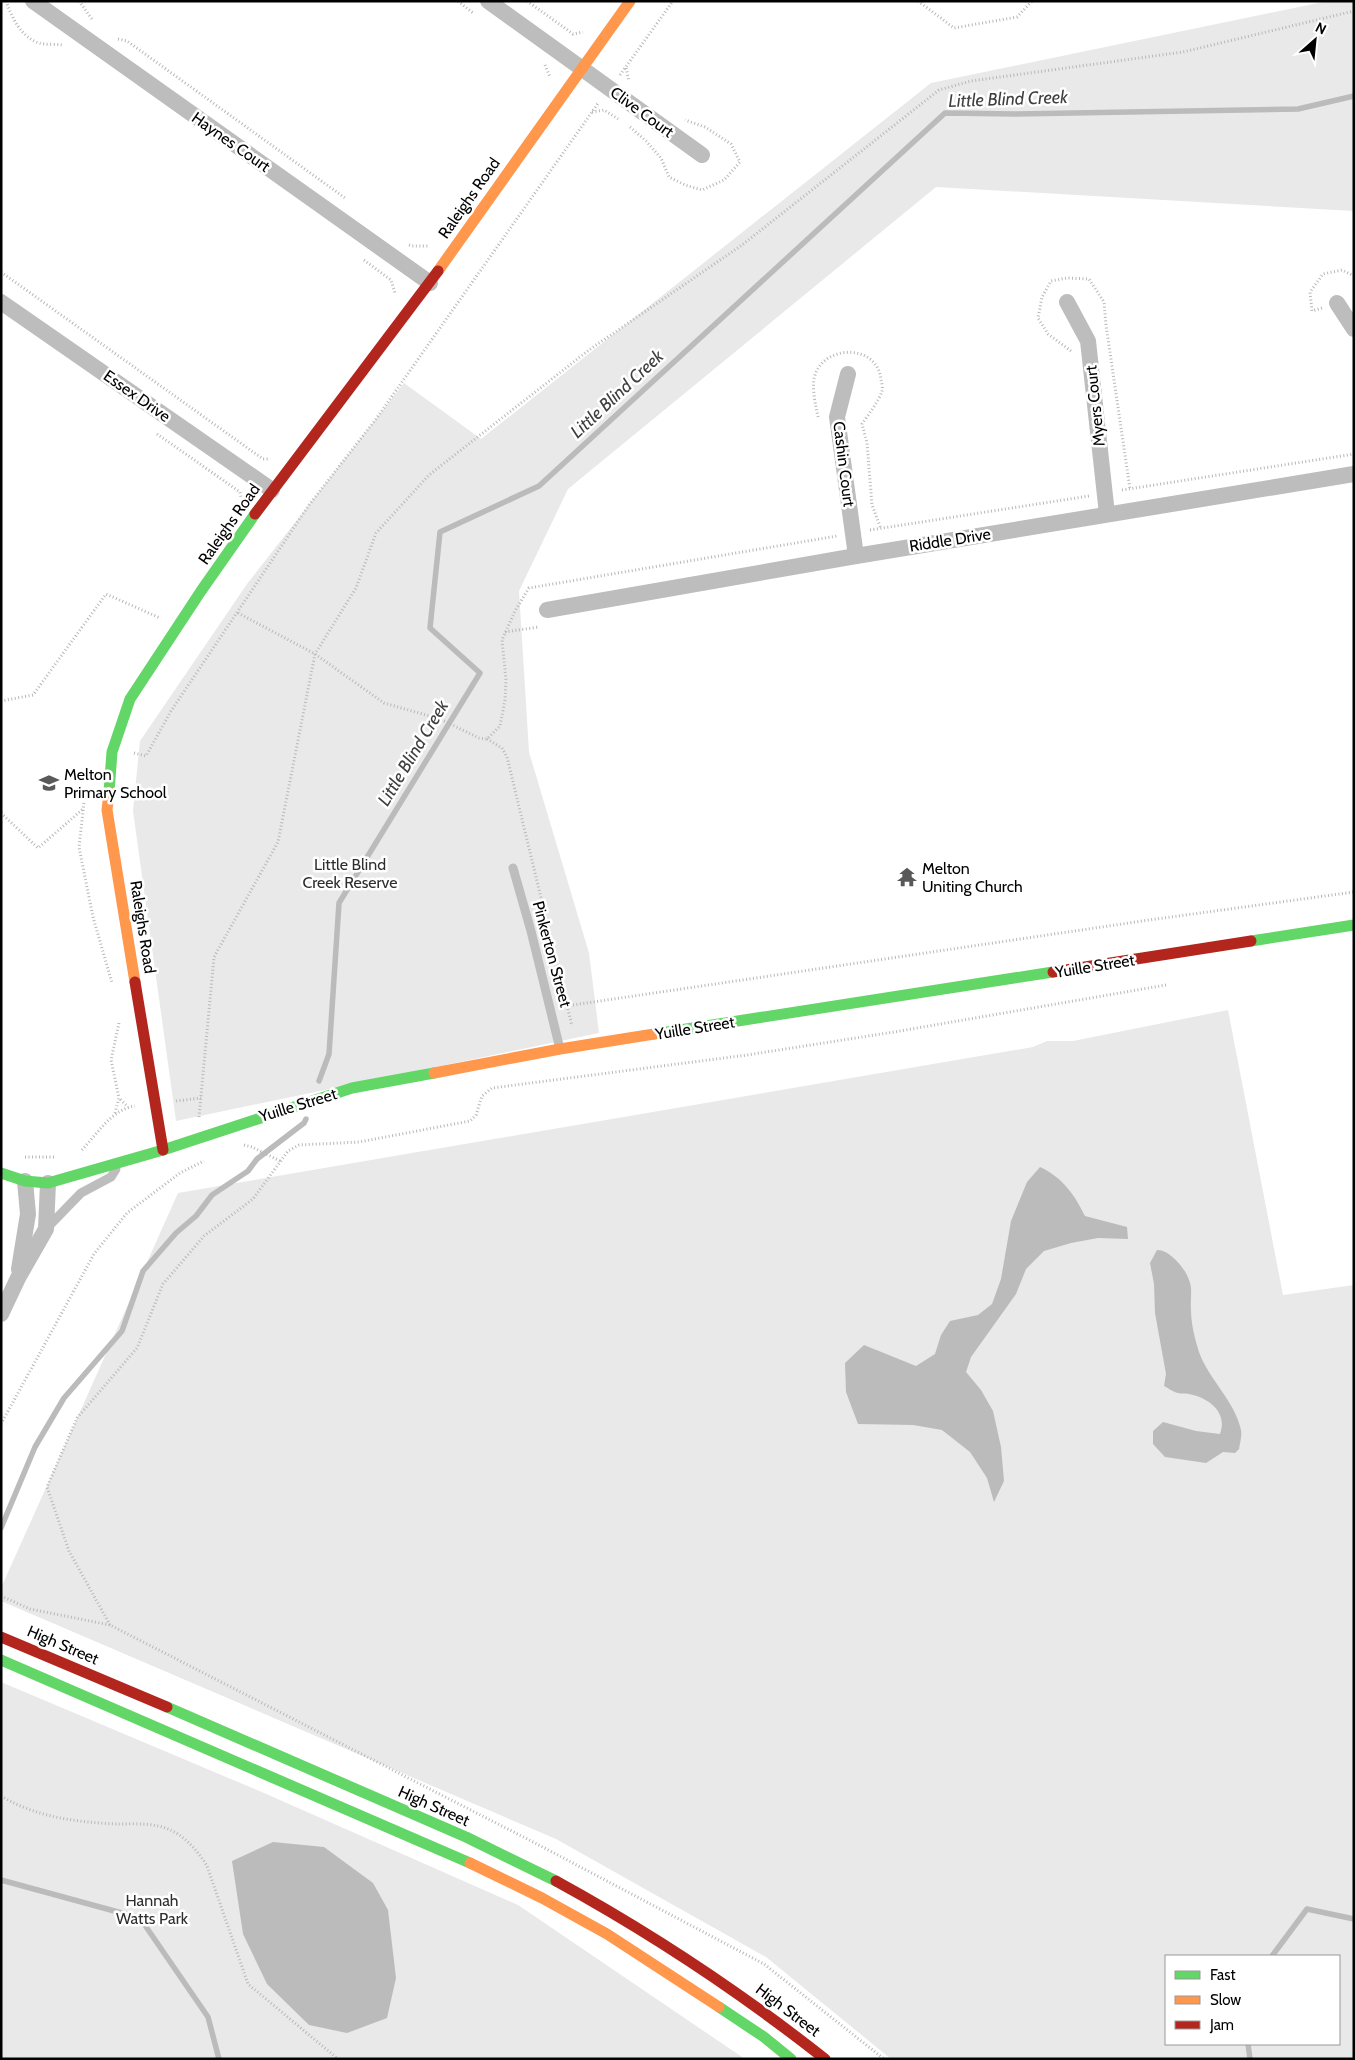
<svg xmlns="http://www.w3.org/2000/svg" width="1355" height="2060" viewBox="0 0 1355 2060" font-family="Cabin,sans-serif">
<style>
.green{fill:#e9e9e9;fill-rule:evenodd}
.water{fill:#bbb}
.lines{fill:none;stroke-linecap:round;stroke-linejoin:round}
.stream{stroke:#bbb;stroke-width:5.5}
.path{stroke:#b8b8b8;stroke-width:3;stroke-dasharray:1 2.5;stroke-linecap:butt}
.lane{stroke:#bdbdbd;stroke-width:9}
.street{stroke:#bdbdbd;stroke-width:16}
.fast{stroke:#63d668;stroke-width:11}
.slow{stroke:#ff974d;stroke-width:11}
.jam{stroke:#b3261e;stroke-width:11}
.labels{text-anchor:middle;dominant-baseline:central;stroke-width:5;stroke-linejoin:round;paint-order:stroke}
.street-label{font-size:16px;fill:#000;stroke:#fff}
.poi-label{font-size:16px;fill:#000;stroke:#fff;text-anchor:start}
.park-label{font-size:16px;fill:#2e2e2e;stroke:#fff}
.water-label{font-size:18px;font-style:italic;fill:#3f3f3f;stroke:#fff}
</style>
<rect width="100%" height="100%" fill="#fff"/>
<g class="green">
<path d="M1328,1h26v210l-418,-24 -368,302 -49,102 10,161 60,201 10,80 -423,88 -43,-310 7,-70 107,-157 157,-201 77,56 450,-356z"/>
<path d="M1228,1010l55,285 71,-10v774h-463l-125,-102 -210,-118 -555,-238v-13l177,-395 855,-146 14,-6h26zM1166,1956h173v88h-173z"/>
<path d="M1,1682l263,111 254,112 227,154h-744z"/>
</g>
<g class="water">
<path d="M1040,1167c23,11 34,27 45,49l42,11 1,12 -30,-1 -27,5 -27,8 -18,18 -10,25 -45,63 -5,15 15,18 12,21 8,36 3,34 -10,21 -7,-24 -17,-26 -28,-22 -29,-5 -55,-1 -12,-32 -1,-29 19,-18 52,21 19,-12 6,-19 9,-14 28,-6 14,-11 9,-25 10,-58 16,-39z"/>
<path d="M1157,1250c12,-1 29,19 32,30 4,9 1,20 2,30 0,14 4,29 8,42 10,28 36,49 42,78 1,6 -1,13 -2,19l-4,4 -12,-1 -17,11 -41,-6 -12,-13v-13l10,-9 33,9 24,3c8,-22 -11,-36 -31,-40 -3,-1 -8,0 -11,-1 -5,-1 -10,-5 -14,-7l2,-12 -11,-61 -1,-29 -4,-21z"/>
<path d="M273,1842l51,5 49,36 15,27 8,68 -9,40 -40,15 -38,-8 -42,-41 -24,-50 -11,-73z"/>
</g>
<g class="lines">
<g class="stream">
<path d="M319,1081l10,-27 10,-151 141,-230 -50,-45 10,-96 99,-46 406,-373 70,1 283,-5 56,-13"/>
<path d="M1,1528l34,-81 29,-49 58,-67 21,-60 33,-38 20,-17 16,-21 36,-24 9,-12 47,-36 2,-4"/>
<path d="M1,1880l139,38 68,99 11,42"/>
<path d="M1272,1956l35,-47 47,10"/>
<path d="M1248,2044l2,15"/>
</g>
<g class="path">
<path d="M6,1c6,17 15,36 33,42 7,2 16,1 23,2"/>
<path d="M79,1l13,18"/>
<path d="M458,1l15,12"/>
<path d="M527,1l46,33 10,-2"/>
<path d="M918,1l36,27 63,-11 15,-16"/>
<path d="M118,39l9,2 218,157"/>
<path d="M545,65l5,12"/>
<path d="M626,68l3,13"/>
<path d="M620,75l53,-74"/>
<path d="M592,112l12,-2 14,9"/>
<path d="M630,127l16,14 15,17 8,19 16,8 17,5 22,-10 16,-18 -9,-18 -26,-17 -20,-7"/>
<path d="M409,245l3,1h16"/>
<path d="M364,260l27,20 4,13"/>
<path d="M1,272l262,187h5"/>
<path d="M1322,308l-10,3 -2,-19 13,-18 19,-4 12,6"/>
<path d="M1071,351l-23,-17 -10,-16 4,-21 9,-16 16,-3 22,1 15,23 2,23 24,164"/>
<path d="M818,417c-2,-10 -7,-31 -3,-42 10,-31 63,-31 66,5 1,3 2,8 1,11 -3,10 -14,24 -20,33l5,19 5,62 9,24"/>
<path d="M157,434l83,58 1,5"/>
<path d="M1122,490l232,-36"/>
<path d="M870,530l219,-34"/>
<path d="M238,613l77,41 69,49 56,16 39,19 8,1 13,-13 5,-26 1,-20 -4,-40 13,-29 14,-23 308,-52"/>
<path d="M505,632l34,-5"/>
<path d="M1,701l32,-6 73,-101 54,24"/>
<path d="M487,739l15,9 5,9 65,269"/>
<path d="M134,753l12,3 25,-45 138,-206 67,-86 223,-317"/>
<path d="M84,803l-5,44 14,70 19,66"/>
<path d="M1,813l37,35 45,-39"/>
<path d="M566,1006l583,-86 205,-28"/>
<path d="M119,1023l-8,37 8,38"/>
<path d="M176,1101l25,-3"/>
<path d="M115,1113l4,-15 9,9"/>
<path d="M199,1117l15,-160 64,-115 37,-188 41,-66 20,-55 53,-58 160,-125 153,-105 197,-155 32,-9 212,-29 171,-41"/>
<path d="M244,1145l8,2 28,14"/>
<path d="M82,1150c15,-16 30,-41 53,-44"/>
<path d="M25,1157h31"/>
<path d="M1,1424l93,-170 33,-41 53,-40 24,-12"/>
<path d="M1,1596l29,13 80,16 425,218 229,121 120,95"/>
<path d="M110,1625l-41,-74 -22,-64 30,-69 60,-70 26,-64 41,-48 49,-37 35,-48 11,-6 60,-3 111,-21 6,-6 6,-19 10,-8 255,-33 147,-23 272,-47"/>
<path d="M1,1796c35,21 74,26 115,28 13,0 29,-1 42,2 22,4 38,22 49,40l41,118 90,75"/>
</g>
<g class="lane">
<path d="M513,868l18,63 29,118"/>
<path d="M47,1228l34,-35 30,-16 5,-8"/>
</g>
<g class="street">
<path d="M33,1l397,282"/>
<path d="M488,1l214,154"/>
<path d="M1,302l271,188"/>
<path d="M1067,302l21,39 19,173"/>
<path d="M1337,303l17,26"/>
<path d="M848,374l-11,43 19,139"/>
<path d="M547,610l309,-54 498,-82"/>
<path d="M19,1269l9,-55 -3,-33"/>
<path d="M1,1314l17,-36 28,-49 2,-46"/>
</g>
<g class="fast">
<path d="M109,792l3,-40 18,-53 71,-108 54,-77"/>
<path d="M1251,941l103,-16"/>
<path d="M654,1034l399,-62"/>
<path d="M1,1173l24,8 23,2 115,-33 189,-62 82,-15"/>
<path d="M1,1660l469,203"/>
<path d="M167,1707l299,130 90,44"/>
<path d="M719,2007l45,30 27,22"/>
</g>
<g class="slow">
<path d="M438,271l192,-270"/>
<path d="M109,792l-2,18 28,172"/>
<path d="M434,1073l126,-24 94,-15"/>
<path d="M470,1863l72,35 65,36 112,73"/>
</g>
<g class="jam">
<path d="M255,514l183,-243"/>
<path d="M1053,972l198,-31"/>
<path d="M135,982l28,168"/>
<path d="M1,1637l166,70"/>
<path d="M556,1881c95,52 184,111 269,178"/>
</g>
</g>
<defs>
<symbol id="school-bare" viewBox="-9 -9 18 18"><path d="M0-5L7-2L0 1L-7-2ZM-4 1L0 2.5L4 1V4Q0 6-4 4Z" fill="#595959" stroke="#fff" stroke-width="2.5" paint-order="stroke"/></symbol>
<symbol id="temple-bare" viewBox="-9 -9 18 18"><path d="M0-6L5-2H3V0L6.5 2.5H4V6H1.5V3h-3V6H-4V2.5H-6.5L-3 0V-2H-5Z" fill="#595959" stroke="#fff" stroke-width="2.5" paint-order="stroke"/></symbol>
</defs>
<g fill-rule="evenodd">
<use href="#school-bare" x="35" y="769" width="28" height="28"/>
<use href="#temple-bare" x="893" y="863" width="28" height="28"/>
</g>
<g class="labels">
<g class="street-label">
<text transform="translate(642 112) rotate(36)">Clive Court</text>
<text transform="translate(231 142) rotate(35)">Haynes Court</text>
<text transform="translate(469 198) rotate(-55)">Raleighs Road</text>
<text transform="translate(137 396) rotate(35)">Essex Drive</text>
<text transform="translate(1095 406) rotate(-96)">Myers Court</text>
<text transform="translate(844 464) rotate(83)">Cashin Court</text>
<text transform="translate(229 524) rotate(-55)">Raleighs Road</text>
<text transform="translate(950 540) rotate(-9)">Riddle Drive</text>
<text transform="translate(143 927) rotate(81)">Raleighs Road</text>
<text transform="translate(552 954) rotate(75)">Pinkerton Street</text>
<text transform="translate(1095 966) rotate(-9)">Yuille Street</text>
<text transform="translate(695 1028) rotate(-9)">Yuille Street</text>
<text transform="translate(298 1105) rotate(-17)">Yuille Street</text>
<text transform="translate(63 1645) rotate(23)">High Street</text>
<text transform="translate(434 1806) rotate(24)">High Street</text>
<text transform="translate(788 2010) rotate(37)">High Street</text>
</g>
<g class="poi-label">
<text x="64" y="774">Melton<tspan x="64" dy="18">Primary School</tspan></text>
<text x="922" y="868">Melton<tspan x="922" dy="18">Uniting Church</tspan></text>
</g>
<g class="park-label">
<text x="350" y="864">Little Blind<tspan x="350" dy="18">Creek Reserve</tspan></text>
<text x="152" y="1900">Hannah<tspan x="152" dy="18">Watts Park</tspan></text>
</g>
<g class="water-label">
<text transform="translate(1008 99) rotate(-2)">Little Blind Creek</text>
<text transform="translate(617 394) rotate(-43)">Little Blind Creek</text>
<text transform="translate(413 753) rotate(-59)">Little Blind Creek</text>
</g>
</g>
<rect width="1355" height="2060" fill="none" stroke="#000000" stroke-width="5"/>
<rect x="1165" y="1955" width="175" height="90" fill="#ffffff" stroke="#999999"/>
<rect x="1175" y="1971" width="25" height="8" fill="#63d668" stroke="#999999"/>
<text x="1210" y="1980" font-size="15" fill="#000000">Fast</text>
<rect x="1175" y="1996" width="25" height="8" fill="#ff974d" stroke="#999999"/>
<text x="1210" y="2005" font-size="15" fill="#000000">Slow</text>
<rect x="1175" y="2021" width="25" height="8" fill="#b3261e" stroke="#999999"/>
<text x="1210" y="2030" font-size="15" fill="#000000">Jam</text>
<g transform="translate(1315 40) rotate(27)" stroke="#ffffff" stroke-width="4" paint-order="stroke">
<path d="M0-4L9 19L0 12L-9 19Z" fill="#000000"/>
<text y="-8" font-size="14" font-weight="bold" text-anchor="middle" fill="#000000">N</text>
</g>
</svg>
